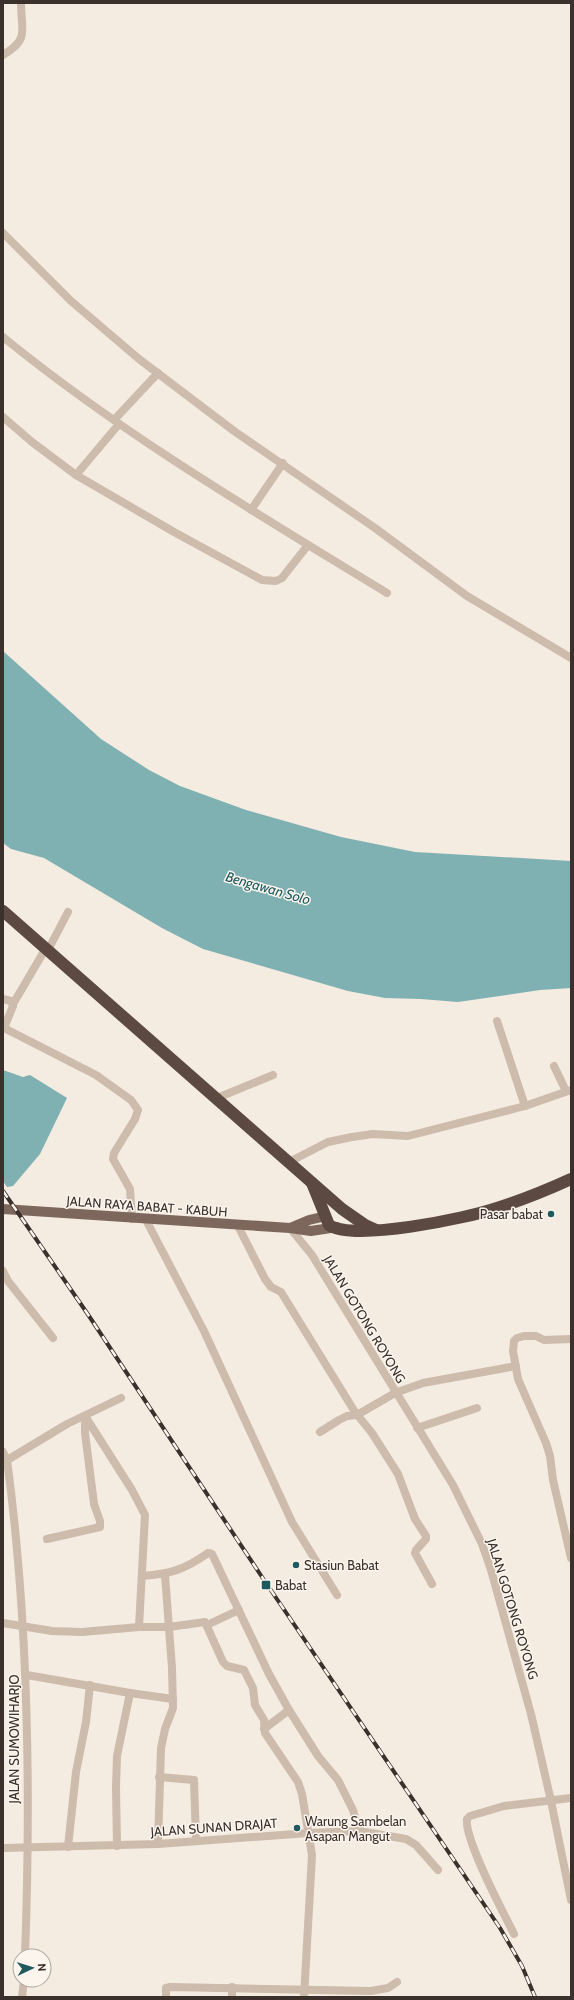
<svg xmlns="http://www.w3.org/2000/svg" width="574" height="2000" viewBox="0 0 574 2000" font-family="Cabin,sans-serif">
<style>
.water{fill:#7fb0b2}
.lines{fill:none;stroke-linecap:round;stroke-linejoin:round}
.minor{stroke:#cdbbac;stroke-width:8}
.major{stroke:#7d675c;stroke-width:10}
.highway{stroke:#5c4a42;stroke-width:12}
.rail-casing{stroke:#3b302b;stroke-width:4}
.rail{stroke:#fbf5ee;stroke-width:2.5;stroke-dasharray:8;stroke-linecap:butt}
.poi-dot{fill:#1f5a5e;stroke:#fbf5ee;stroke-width:1.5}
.labels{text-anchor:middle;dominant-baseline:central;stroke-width:3;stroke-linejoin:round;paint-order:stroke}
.street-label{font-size:13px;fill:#3b302b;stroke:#fbf5ee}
.poi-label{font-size:13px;fill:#3b302b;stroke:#fbf5ee;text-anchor:start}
.water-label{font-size:14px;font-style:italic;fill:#1f5a5e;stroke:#fbf5ee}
</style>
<rect width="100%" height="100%" fill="#f4ebe1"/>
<g class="water">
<path d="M3,651l98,88 48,31 31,16 66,24 95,27 74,15 156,9v127l-31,2 -82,12 -37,-3 -36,-1 -37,-7 -145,-42 -41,-21 -118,-70 -33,-9 -8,-6z"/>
<path d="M3,1070l20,7 7,-2 37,23 -27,56 -27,32 -6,1 -4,-6z"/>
</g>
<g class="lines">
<g class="minor">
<path d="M3,55c27,-16 18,-24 18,-52"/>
<path d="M3,233l68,68 68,58 95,72 141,97 92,68 104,62"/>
<path d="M3,337c119,97 253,176 384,256"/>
<path d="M3,417l29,25 44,33 98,57 88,48 14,1 6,-3 26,-33"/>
<path d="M114,420l44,-47"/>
<path d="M76,475l43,-51"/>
<path d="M251,510l32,-47"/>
<path d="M48,950l20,-38"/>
<path d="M3,999l8,2 2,5 -9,22 92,47 35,25 7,10 -3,9 -21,34 -1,6 17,30 2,30"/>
<path d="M13,1004l33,-56"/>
<path d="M497,1021l28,85"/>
<path d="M554,1066l12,25"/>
<path d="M217,1098l56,-23"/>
<path d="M289,1162l39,-20 24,-5 21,-3 35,2 117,-30 46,-16"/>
<path d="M146,1220l58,111 88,191 45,73"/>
<path d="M238,1226l27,53 6,8 10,5 74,120 17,21 26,41 17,45 11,17v3l-10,11 -1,3 17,31"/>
<path d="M290,1228l22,27 141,230 29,59 9,26 40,144 20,87 20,99"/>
<path d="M3,1271l5,10 45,57"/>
<path d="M571,1339l-27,1 -8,-4h-12l-7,2 -3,3 -1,10 5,28 28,64 4,13 3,24 18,78"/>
<path d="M85,1416l47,74 13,25 -6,112"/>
<path d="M417,1428l60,-20"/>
<path d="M320,1432l19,-12 8,-4 10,-1 38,-22 28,-10 93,-17"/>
<path d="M3,1452l4,8c22,163 24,332 18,496"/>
<path d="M4,1462l63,-38 54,-26"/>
<path d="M47,1539l53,-12v-6l-6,-17 -9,-71v-10l2,-3"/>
<path d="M142,1576c28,-2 42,-6 66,-23l4,1 57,120 20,36 29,46 20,24 15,30 6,21"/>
<path d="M3,1623l49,8 30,1 57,-5h30l36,-5 18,40 4,4 17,4 9,18 2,17 9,15 1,13 33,49 4,12 10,61 -8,142"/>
<path d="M207,1625l32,-15"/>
<path d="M27,1675l103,18 43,6"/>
<path d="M264,1729l25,-19"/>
<path d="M159,1777l35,3 2,60"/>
<path d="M158,1844l3,-96 4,-19 8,-21 -1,-40 -7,-93"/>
<path d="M117,1846l-1,-59 1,-31 13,-63"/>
<path d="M68,1847l8,-75 10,-50 4,-37"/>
<path d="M3,1848l155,-4 151,-11 50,-2 47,8 10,6 22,25"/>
<path d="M514,1934c-11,-22 -50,-95 -47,-115l3,-3 34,-10 67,-8"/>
<path d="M22,1997l2,-17"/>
<path d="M166,1997v-9l4,-1 201,4 17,-3 9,-6"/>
<path d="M232,1997v-10"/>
</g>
<g class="major">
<path d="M3,1209l287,19 21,3 26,-4"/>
<path d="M290,1228l19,-8 17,-4"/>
</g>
<g class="highway">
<path d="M3,911l339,298 23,16 11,5"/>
<path d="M312,1183l17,42c24,17 139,-7 168,-17 25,-8 50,-18 74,-29"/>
</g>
<defs>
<path id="rail" d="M3,1191l84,122 177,267 236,348 22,38 13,31"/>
</defs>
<use href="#rail" class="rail-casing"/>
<use href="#rail" class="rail"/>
</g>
<g class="poi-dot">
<circle cx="551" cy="1214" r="4"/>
<circle cx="296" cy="1565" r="4"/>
<rect x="261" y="1580" width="10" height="10" rx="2"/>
<circle cx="297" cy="1828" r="4"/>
</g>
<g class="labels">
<g class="street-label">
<text transform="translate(147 1206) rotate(4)">JALAN RAYA BABAT - KABUH</text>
<text transform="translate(365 1319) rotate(59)">JALAN GOTONG ROYONG</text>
<text transform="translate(513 1609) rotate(73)">JALAN GOTONG ROYONG</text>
<text transform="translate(14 1739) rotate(-90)">JALAN SUMOWIHARJO</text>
<text transform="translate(214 1827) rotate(-4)">JALAN SUNAN DRAJAT</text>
</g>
<g class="poi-label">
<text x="543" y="1214" text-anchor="end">Pasar babat</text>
<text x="304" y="1565">Stasiun Babat</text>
<text x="275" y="1585">Babat</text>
<text x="305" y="1821">Warung Sambelan<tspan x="305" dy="15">Asapan Mangut</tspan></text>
</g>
<g class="water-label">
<text transform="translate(268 888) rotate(16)">Bengawan Solo</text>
</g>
</g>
<rect width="574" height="2000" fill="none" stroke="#3b302b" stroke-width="8"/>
<g transform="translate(32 1968) rotate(86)"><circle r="19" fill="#fbf5ee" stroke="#aea6a0"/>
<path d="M0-3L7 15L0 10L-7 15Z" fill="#1f5a5e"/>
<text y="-6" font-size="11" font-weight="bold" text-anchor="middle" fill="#3b302b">N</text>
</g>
</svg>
